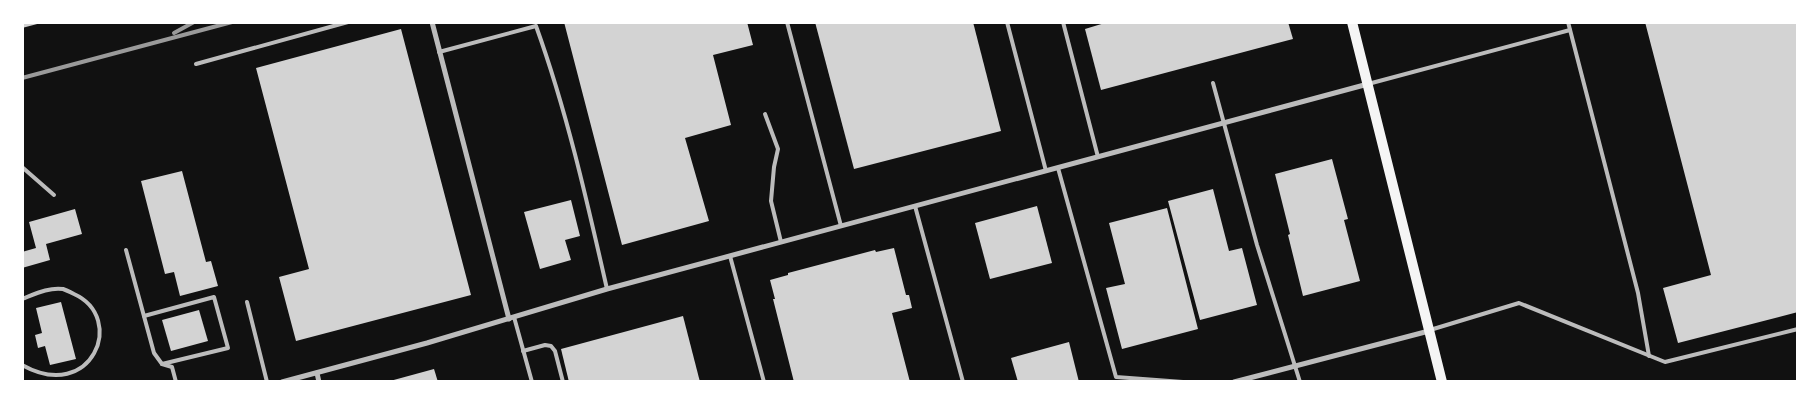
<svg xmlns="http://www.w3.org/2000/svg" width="1820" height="404" viewBox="0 0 1820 404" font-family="Karla,sans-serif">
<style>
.building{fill:#d3d3d3}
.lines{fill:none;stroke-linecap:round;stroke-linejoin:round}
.service{stroke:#bcbcbc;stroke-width:4}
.minor{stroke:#bcbcbc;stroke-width:5}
.secondary{stroke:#f5f5f5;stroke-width:10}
.rail{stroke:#9a9a9a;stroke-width:4}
</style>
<rect width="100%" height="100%" fill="#111"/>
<g class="building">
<path d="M22,22h19v1l-19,5z"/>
<path d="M564,22h183l6,23 -40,10 18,70 -46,13 24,83 -87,24z"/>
<path d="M815,22h158l28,109 -147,38z"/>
<path d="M1108,22h180l5,17 -192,51 -16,-61z"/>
<path d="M1645,22h153v290l-120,31 -15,-55 48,-13z"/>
<path d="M401,29l70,266 -175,46 -17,-64 30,-8 -53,-201z"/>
<path d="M1332,159l16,60 -4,1 16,61 -57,15 -15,-61 2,-1 -15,-60z"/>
<path d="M182,171l24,91 5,-1 7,25 -38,10 -6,-24 -9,2 -24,-93z"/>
<path d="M1213,189l16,62 13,-3 15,57 -57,15 -32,-119z"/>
<path d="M571,200l9,36 -15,4 6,20 -31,9 -16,-57z"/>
<path d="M1037,206l15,57 -62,16 -15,-56z"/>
<path d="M1167,208l31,121 -76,20 -16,-61 19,-4 -16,-61z"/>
<path d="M75,209l7,25 -36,10 4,16 -28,8v-16l14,-4 -7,-26z"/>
<path d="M894,248l12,47h3l3,13 -20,5 18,69h-116l-21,-83h2l-5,-19 18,-5v-2l87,-23 1,2z"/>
<path d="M61,302l15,57 -26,6 -5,-19 -7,2 -3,-13 7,-2 -6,-25z"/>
<path d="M199,310l9,31 -37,10 -9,-31z"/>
<path d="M683,316l17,66h-131l-8,-33z"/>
<path d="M1069,342l10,40h-61l-7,-24z"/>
<path d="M434,369l4,13h-48v-1z"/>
</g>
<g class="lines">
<g class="service">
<path d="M787,22l54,204"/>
<path d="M1007,22l39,149"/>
<path d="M1063,22l35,135"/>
<path d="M1568,22l70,271 11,63"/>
<path d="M439,52l97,-26c31,86 51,175 71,263"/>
<path d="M196,64l152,-42"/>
<path d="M1213,83l44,162 43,137"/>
<path d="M1368,84l202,-54"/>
<path d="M765,114l13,35 -4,18 -3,34 10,41"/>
<path d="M22,167l32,28"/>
<path d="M1058,168l58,209 67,5"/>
<path d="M915,206l48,176"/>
<path d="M126,250l28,103 8,11 10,3 4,15"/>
<path d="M730,256l34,126"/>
<path d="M22,299c13,-5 27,-12 41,-10 3,1 7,3 11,5 53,24 18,110 -52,71"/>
<path d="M247,302l20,80"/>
<path d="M144,316l70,-19 14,51 -66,16"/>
<path d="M514,317l18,65"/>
<path d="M1430,330l89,-27 146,59 133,-33"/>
<path d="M523,351l22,-6 6,1 4,5 8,31"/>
</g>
<g class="minor">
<path d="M432,22l77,297"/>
<path d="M317,373l2,9"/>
<path d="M282,382l145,-39 180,-54 761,-205"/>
<path d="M1234,382l195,-51"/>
</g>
<path class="secondary" d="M1352,22l90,360"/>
<g class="rail">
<path d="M174,33l20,-11"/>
<path d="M22,78l210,-56"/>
</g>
</g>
<rect width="1820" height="404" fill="none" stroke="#ffffff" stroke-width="48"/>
</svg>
